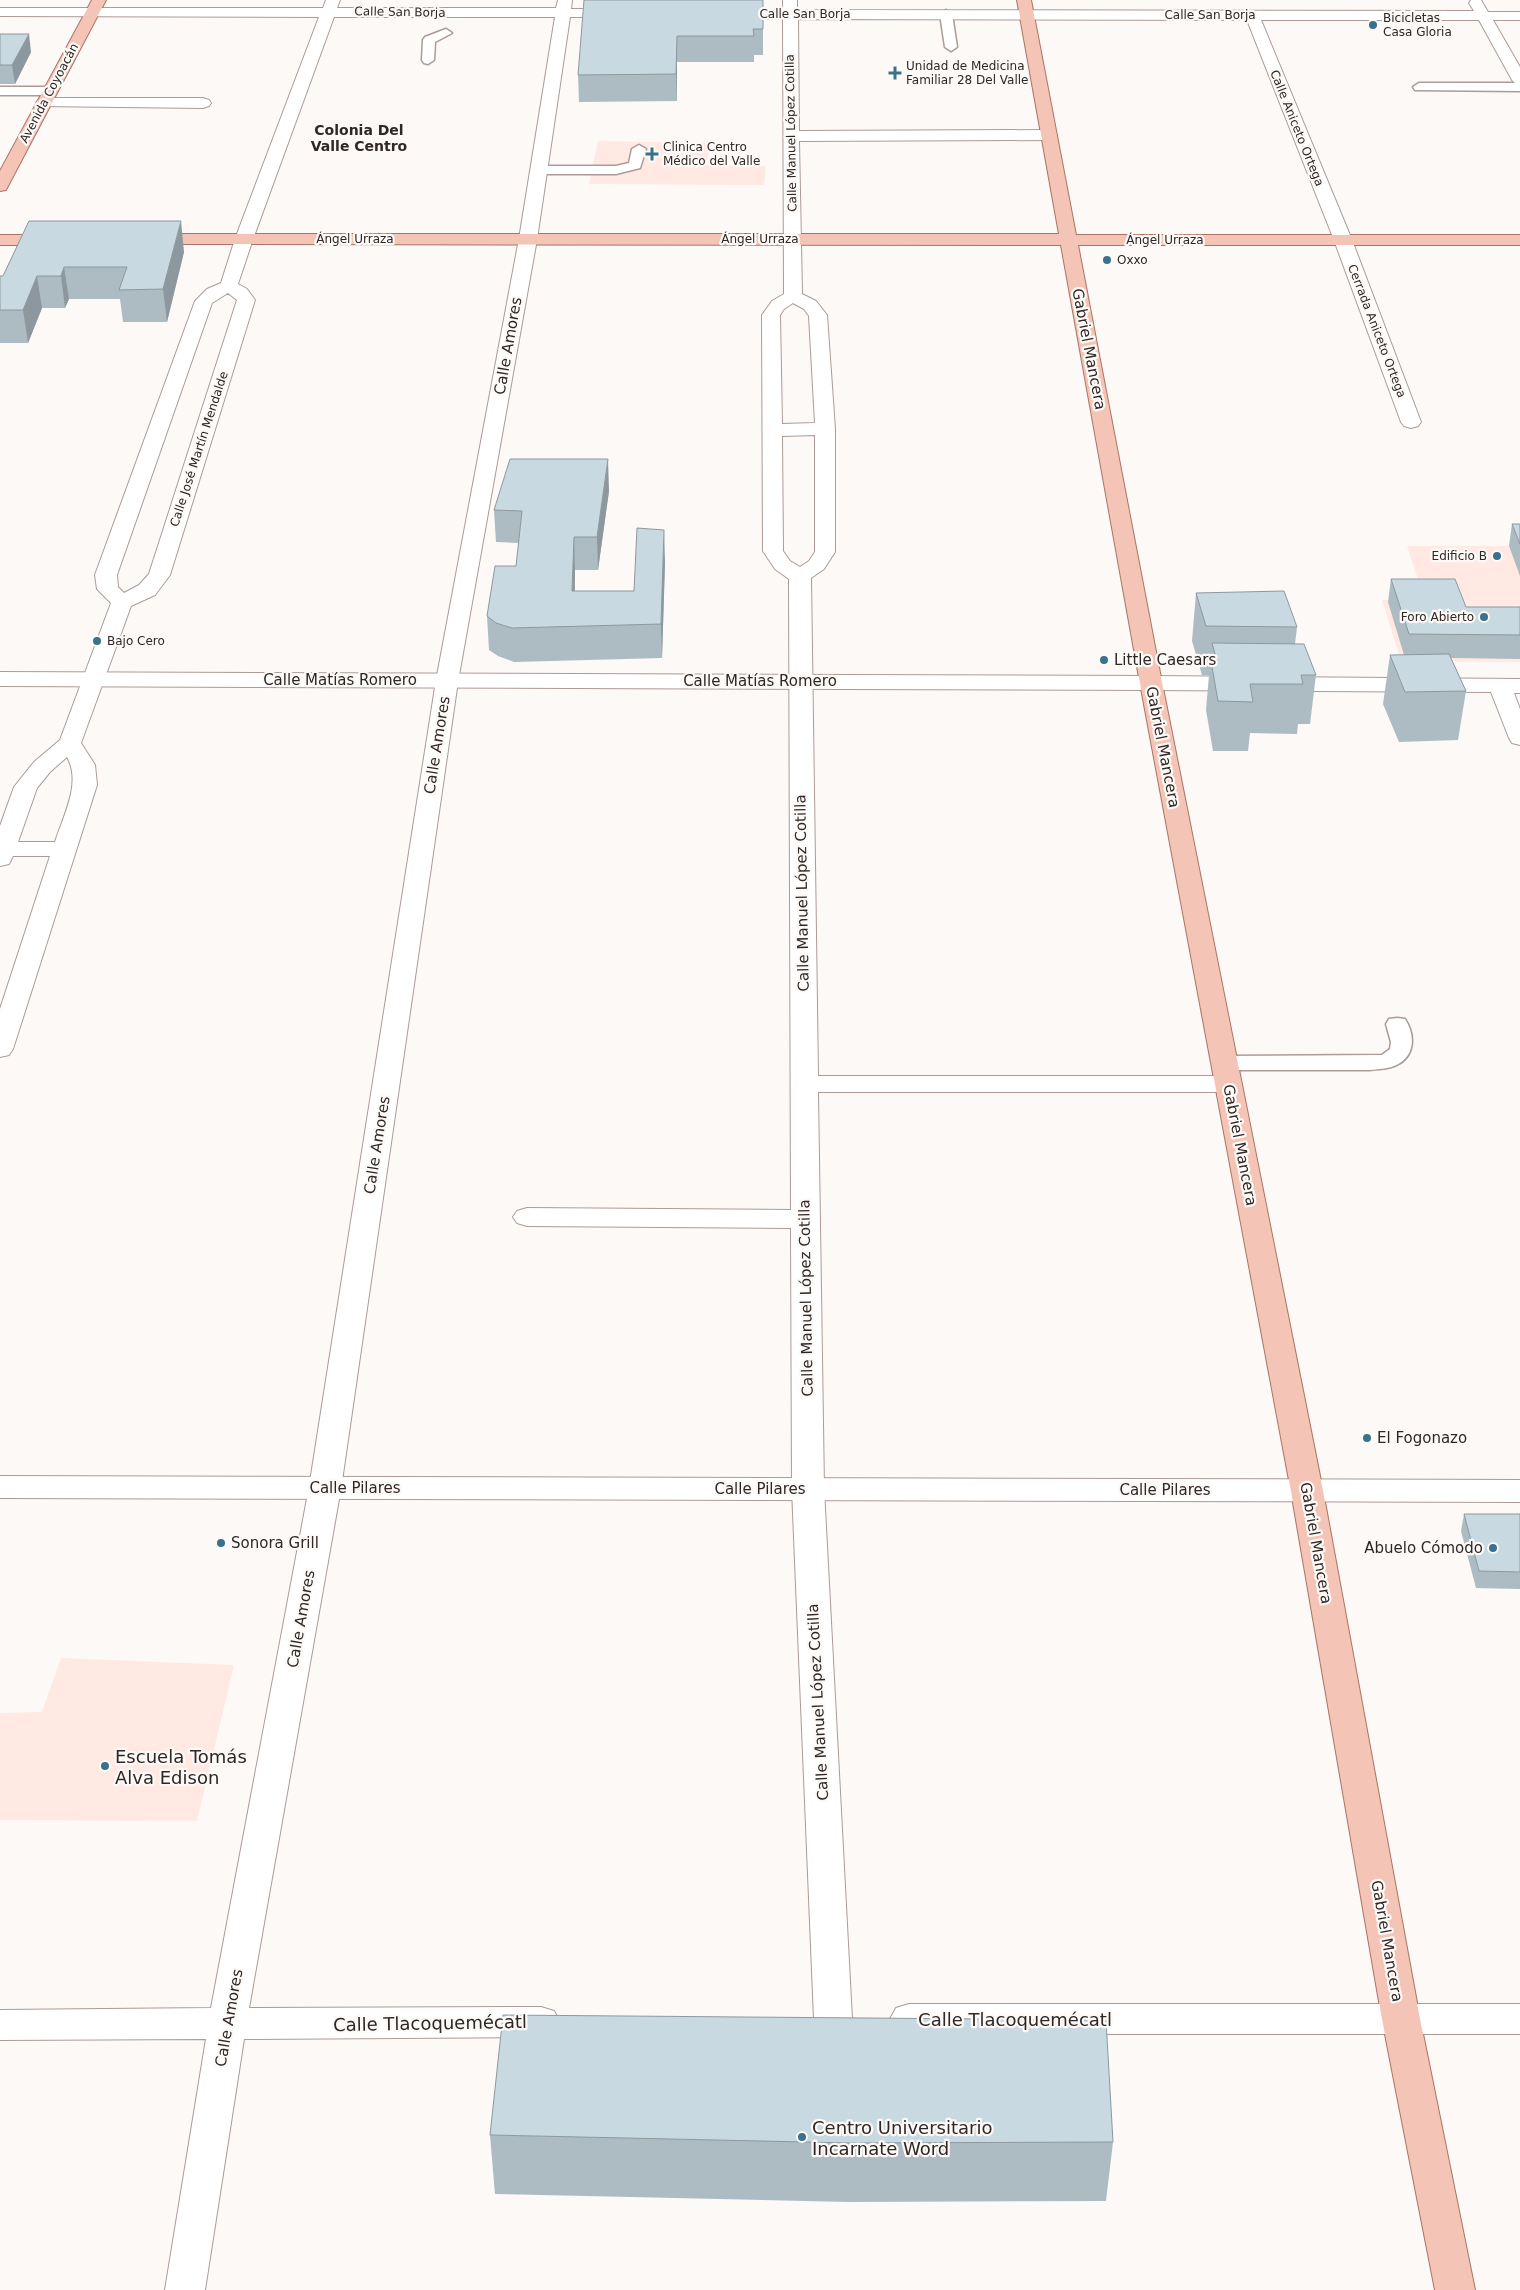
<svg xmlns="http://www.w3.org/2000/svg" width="1520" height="2290" viewBox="0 0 1520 2290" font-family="'DejaVu Sans',sans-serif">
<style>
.built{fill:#ffe9e2}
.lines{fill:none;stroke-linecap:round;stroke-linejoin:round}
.service-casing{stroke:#ac9b96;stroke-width:3}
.minor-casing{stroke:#ac9b96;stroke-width:2}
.tertiary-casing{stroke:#ac9b96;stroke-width:2}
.primary-casing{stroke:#aa7464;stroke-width:2}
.service{fill:#fff;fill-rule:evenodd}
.minor{fill:#fff;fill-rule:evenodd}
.tertiary{fill:#fff;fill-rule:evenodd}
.primary{fill:#f4c4b6;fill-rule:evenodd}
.wall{fill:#adbbc2}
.shaded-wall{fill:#8d989e}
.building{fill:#c9d9e2;stroke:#8d989e}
.poi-dot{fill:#3a718c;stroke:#fcf9f7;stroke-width:2}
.labels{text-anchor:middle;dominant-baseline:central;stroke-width:4.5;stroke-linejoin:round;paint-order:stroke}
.far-street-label{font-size:12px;fill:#2e2725;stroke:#fcf9f7}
.far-poi-label{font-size:12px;fill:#2e2725;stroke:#fcf9f7;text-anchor:start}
.far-neighbourhood-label{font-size:14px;font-weight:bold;fill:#2e2725;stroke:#fcf9f7}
.street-label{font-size:15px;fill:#2e2725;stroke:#fcf9f7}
.poi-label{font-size:15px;fill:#2e2725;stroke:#fcf9f7;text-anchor:start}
.near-poi-label{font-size:18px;fill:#2e2725;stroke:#fcf9f7;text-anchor:start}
.near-street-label{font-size:18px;fill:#2e2725;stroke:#fcf9f7}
</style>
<rect width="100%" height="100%" fill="#fcf9f7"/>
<g class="built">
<path d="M598,141l112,2 -3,22 59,1 -2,19 -175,-1z"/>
<path d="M1407,546h113v116l-119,-1 -19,-61h43z"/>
<path d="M61,1658l173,7 -37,156 -197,-1v-107l42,-1z"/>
</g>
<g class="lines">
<defs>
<g id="service">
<path d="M946,10l6,4 5,33 -6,4 -6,-4 -5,-33z"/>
<path d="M446,29l6,4 -17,9 -1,18 -6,4 -4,-1 -2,-3 1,-20 2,-3z"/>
<path d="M1419,83h101v8l-105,-1 -2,-3z"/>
<path d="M0,87h51l6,4 -6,4h-51z"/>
<path d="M639,145l7,4 -6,19 -24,6h-78l-7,-4 7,-4h78l13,-3 3,-14z"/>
<path d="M1397,1018l8,1c11,17 10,39 -11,47 -7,3 -16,3 -24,4h-146l-8,-2 -3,-5 3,-5 8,-2 158,-1 8,-6 1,-7 -5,-18 3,-5z"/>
</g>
<g id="minor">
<path d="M326,0h14l-3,8h219l2,-8h14l-1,9h50l7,4 -7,4h-51l-33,222 -79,442 -117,807 -92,520 292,-1 13,4 6,11 -6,11 -13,4 -297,2 -39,251h-40l41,-251 -206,1v-30l211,-2 98,-520 127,-807 83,-442 36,-222h-221l-81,222 -15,45 9,5 8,11 -85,275 -15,20 -24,11 -50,137 14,22 2,20 -84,264 -4,6 -9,2v-48l50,-153h-37l-4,8 -9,2v-40l14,-39 20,-25 26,-22 51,-137 -14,-14 -2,-14 100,-274 12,-12 14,-6 14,-44 84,-222 -319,-1v-8h323zM228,293l9,7 -88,274 -10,11 -15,8 -6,-6 -1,-12 95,-272zM67,757c15,26 -4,59 -12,85h-37l19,-54 13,-16z"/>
<path d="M783,0h14v10l677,1 -5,-8 2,-3h10l7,12h32v8h-27l27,47v18l-5,-2 -3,-3 -33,-60h-218l91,220 69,182 -3,4 -7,2 -7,-2 -3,-4 -67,-182 -87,-220 -449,-1 1,112 250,-1 6,2 2,3 -2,3 -6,2 -250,1 3,153 14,7 11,14 8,114v123l-11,17 -13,9 7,498h410l9,2 4,6 -4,6 -9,2h-410l6,397 28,530 -6,11 -13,4 -13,-4 -6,-11 -22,-530 -1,-261 -264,-2 -10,-3 -4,-6 4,-6 10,-3 264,2 -2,-631 -14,-10 -12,-18 -1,-236 10,-14 12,-7 -1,-275 -57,-1 -7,-4 7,-4h57zM793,303l11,6 5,7 6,107 -33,1 -2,-109 4,-6zM815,435v117l-6,9 -9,6 -10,-6 -7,-10 -1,-115z"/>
<path d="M44,98h159l6,2 2,3 -2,3 -6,2 -165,-2 -2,-3 2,-3z"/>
<path d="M1151,676l369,3v14h-6l6,16v36l-8,-2 -3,-5 -18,-46 -340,-2 -8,-2 -3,-5 3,-5z"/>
<path d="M909,2004h611v30h-611l-13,-4 -6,-11 6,-11z"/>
</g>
<g id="tertiary">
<path d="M0,672l1151,4 8,2 3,5 -3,5 -8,2 -1151,-4z"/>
<path d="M0,1476l1520,4v22l-1520,-4z"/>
</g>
<g id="primary">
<path d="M92,0h14l-98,186 -2,4 -6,1v-20z"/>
<path d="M1017,0h14l45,235h444v10h-442l84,438 161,808 97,528 55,271h-40l-53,-271 -91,-528 -151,-808 -79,-438 -914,-1 -6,-1 -3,-4 3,-4 6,-1h912z"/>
<path d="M0,235h59l6,1 3,4 -3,4 -6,1h-59z"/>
</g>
</defs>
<use href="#service" class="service-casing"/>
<use href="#minor" class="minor-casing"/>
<use href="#tertiary" class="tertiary-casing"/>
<use href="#primary" class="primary-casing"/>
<use href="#service" class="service"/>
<use href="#minor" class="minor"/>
<use href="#tertiary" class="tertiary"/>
<use href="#primary" class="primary"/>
</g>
<g class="wall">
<path d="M763,0v55h-9v7h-77v39l-98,1 -1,-27z"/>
<path d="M0,34l31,18 -16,32h-15z"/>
<path d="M29,221l155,31 -17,70h-44l-3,-23h-51l-4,9h-23l-14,35h-28v-67h3z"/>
<path d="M609,491l-11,79h-23v21h59l31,-29 -3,96 -148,4 -16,-6 -9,-6 -2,-34 29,-50 3,-23 -23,-1 -2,-32z"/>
<path d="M1512,524h8v52l-11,-30z"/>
<path d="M1391,579l75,28h54v52l-69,-1 15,33 -8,49 -59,2 -16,-38 7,-49h14l-16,-53z"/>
<path d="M1196,593l101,34 -2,17 21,31 -6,49h-12l-1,10 -47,-1 -2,18h-35l-7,-41 3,-35h-7l-10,-34z"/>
<path d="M1464,1514h56v75l-44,-1 -15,-57z"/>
<path d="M490,2135l623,7 -7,59 -257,1 -354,-8z"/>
</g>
<g class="shaded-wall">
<path d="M29,34l2,18 -16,32 -3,-19z"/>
<path d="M677,36v65l-1,-27z"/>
<path d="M181,221l3,31 -17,70 -4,-33z"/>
<path d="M64,267l5,32 -4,9 -4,-32z"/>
<path d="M37,276l5,32 -14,35 -5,-33z"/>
<path d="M608,459l1,32 -11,79 -1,-33z"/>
<path d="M664,530l1,32 -3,96 -1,-34z"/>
<path d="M574,537l1,33 -1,54 -2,-33z"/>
</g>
<g class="building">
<path d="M584,0h179v29h-10l1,7h-77l-1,38 -98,1z"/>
<path d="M0,34h29l-17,31h-12z"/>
<path d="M29,221h152l-18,68 -44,1 8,-23h-63l-3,9h-24l-14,34h-23v-34h3z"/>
<path d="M510,459h98l-11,78h-23l-2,54h62l3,-63 27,2 -3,94 -149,4 -16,-5 -9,-7 8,-50h21l6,-55 -28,-1z"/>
<path d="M1512,524h8v20z"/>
<path d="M1391,579h64l11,28h54v28l-111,-1z"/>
<path d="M1284,591l13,36 -91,-1 -10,-33z"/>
<path d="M1212,643l92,1 12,31h-15l2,9h-53l3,18 -35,-1 -7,-40h6z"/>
<path d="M1449,654l17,37 -61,1 -15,-37z"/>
<path d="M1464,1514h56v58l-41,-1z"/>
<path d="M503,2015l603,5 7,122 -262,1 -361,-8z"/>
</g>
<g class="poi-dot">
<circle cx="1373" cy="25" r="5"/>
<path d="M892.5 65.5h5v5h5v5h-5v5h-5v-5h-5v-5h5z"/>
<path d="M649.5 146.5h5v5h5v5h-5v5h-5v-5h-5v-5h5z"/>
<circle cx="1107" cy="260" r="5"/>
<circle cx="1497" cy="556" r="5"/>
<circle cx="1484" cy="617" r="5"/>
<circle cx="97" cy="641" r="5"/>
<circle cx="1104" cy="660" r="5"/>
<circle cx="1367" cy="1438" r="5"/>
<circle cx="221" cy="1543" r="5"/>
<circle cx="1493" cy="1548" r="5"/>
<circle cx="105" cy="1766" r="5"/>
<circle cx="802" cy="2137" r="5"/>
</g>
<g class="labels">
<g class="far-street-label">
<text transform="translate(400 12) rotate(1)">Calle San Borja</text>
<text x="805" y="14">Calle San Borja</text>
<text x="1210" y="15">Calle San Borja</text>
<text transform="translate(49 93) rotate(-62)">Avenida Coyoacán</text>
<text transform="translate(1297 128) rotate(68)">Calle Aniceto Ortega</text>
<text transform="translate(791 133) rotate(-91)">Calle Manuel López Cotilla</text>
<text x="355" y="239">Ángel Urraza</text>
<text x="760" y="239">Ángel Urraza</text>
<text x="1165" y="240">Ángel Urraza</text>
<text transform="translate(1377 331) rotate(69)">Cerrada Aniceto Ortega</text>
<text transform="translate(199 449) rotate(-72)">Calle José Martín Mendalde</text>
</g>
<g class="far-poi-label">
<text x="1383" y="18">Bicicletas<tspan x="1383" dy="14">Casa Gloria</tspan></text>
<text x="906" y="66">Unidad de Medicina<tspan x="906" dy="14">Familiar 28 Del Valle</tspan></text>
<text x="663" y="147">Clinica Centro<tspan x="663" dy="14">Médico del Valle</tspan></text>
<text x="1117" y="260">Oxxo</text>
<text x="1487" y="556" text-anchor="end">Edificio B</text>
<text x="1474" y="617" text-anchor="end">Foro Abierto</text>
<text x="107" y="641">Bajo Cero</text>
</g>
<g class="far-neighbourhood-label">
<text x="359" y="130">Colonia Del<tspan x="359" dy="16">Valle Centro</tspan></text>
</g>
<g class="street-label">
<text transform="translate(508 346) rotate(-80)">Calle Amores</text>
<text transform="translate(1089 349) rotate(79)">Gabriel Mancera</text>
<text x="340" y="680">Calle Matías Romero</text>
<text x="760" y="681">Calle Matías Romero</text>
<text transform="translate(437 745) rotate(-81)">Calle Amores</text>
<text transform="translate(1163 747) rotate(79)">Gabriel Mancera</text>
<text transform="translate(802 893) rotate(-91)">Calle Manuel López Cotilla</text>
<text transform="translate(377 1145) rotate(-81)">Calle Amores</text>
<text transform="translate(1240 1145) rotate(79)">Gabriel Mancera</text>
<text transform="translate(806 1298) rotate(-91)">Calle Manuel López Cotilla</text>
<text x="355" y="1488">Calle Pilares</text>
<text x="760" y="1489">Calle Pilares</text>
<text x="1165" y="1490">Calle Pilares</text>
<text transform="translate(1316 1543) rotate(80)">Gabriel Mancera</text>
<text transform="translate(301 1619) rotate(-80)">Calle Amores</text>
<text transform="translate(818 1702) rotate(-93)">Calle Manuel López Cotilla</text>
<text transform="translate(1387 1941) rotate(80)">Gabriel Mancera</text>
<text transform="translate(229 2018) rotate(-80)">Calle Amores</text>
</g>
<g class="poi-label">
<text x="1114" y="660">Little Caesars</text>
<text x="1377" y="1438">El Fogonazo</text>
<text x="231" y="1543">Sonora Grill</text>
<text x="1483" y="1548" text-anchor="end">Abuelo Cómodo</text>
</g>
<g class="near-poi-label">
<text x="115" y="1756">Escuela Tomás<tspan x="115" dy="21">Alva Edison</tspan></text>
<text x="812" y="2127">Centro Universitario<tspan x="812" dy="21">Incarnate Word</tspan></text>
</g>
<g class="near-street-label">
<text x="1015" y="2019">Calle Tlacoquemécatl</text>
<text transform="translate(430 2023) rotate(-1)">Calle Tlacoquemécatl</text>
</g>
</g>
</svg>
